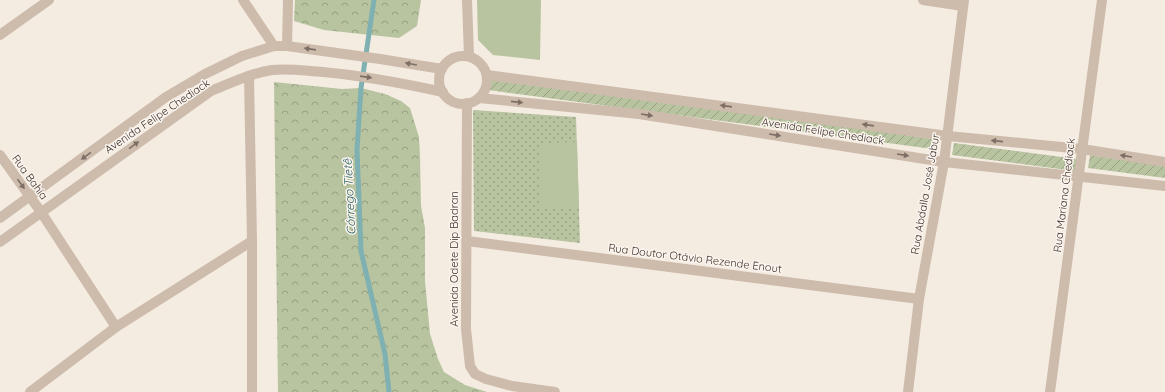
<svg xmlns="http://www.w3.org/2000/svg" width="1165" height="392" viewBox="0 0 1165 392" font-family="Quicksand,sans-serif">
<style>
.forest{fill:url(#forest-crowns)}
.park{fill:url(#park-dots)}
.garden{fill:url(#garden-furrows)}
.pitch{fill:#b8c4a0}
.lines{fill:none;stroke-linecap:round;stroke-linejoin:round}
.stream{stroke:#7fb0b2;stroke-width:5}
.minor{stroke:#cdbbac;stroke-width:10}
.oneway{fill:#7d6f65}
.labels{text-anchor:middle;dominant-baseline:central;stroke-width:3;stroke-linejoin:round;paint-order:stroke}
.street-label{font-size:11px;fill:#3b302b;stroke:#fbf5ee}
.water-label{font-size:12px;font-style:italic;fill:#1f5a5e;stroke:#fbf5ee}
</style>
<defs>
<pattern id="forest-crowns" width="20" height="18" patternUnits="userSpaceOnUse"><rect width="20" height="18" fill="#b8c4a0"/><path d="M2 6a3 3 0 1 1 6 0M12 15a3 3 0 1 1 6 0" fill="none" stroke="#97a083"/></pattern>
<pattern id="park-dots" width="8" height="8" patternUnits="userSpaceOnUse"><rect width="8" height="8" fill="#b8c4a0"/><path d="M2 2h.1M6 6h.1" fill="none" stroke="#97a083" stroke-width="1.8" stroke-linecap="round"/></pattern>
<pattern id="garden-furrows" width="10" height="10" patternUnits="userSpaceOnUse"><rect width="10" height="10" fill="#b8c4a0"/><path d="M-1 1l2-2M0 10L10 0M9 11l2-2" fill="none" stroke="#97a083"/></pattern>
</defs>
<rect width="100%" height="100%" fill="#f4ebe1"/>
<g class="forest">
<path d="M295,0h126l-4,26 -18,12 -75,-8 -30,-9z"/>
<path d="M274,82l68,7 19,-1 24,6 16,7 9,7 9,29 1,19 1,50 4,22v53l5,53 8,25 6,13 21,13 22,7h-209z"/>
</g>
<path class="park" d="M473,110l103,7 4,126 -106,-12z"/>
<g class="garden">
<path d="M493,77l441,62 -1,10 -445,-59z"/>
<path d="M954,143l123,16 -2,12 -123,-16z"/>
<path d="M1090,155l75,11v12l-77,-10z"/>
</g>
<g class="pitch">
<path d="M477,0h64l-1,60 -47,-5 -15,-15z"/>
<path d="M577,142l2,67h-38l-2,-66z"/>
</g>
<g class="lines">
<path class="stream" d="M374,0l-13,88 -4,62 4,101 24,103 4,38"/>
<g class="minor">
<path d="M243,0l31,46"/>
<path d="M467,0l2,56"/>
<path d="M923,0l40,6"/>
<path d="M0,35l49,-35"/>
<path d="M287,46l1,-46"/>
<circle cx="463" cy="80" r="24"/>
<path d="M487,75l461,61 134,13 83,13"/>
<path d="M249,76l3,165v151"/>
<path d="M479,98l160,16 305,48 221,24"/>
<path d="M467,103l-1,226 4,37 5,8 11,5 26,7 43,6"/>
<path d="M0,155l41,57 75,115"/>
<path d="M0,218l166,-121 39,-23 37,-18 32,-10h13l93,13 62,10"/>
<path d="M467,241l452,58"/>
<path d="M0,242l211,-151c20,-8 40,-18 61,-21 17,-2 34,1 51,2 42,4 79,11 120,20"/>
<path d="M30,392l86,-65 136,-86"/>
<path d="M908,392l11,-93 25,-137 20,-162"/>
<path d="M1050,392l52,-392"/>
</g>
</g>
<defs><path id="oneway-solid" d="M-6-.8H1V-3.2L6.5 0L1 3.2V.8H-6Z"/></defs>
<g class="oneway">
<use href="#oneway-solid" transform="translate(310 49) rotate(-172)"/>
<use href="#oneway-solid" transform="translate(411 64) rotate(-170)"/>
<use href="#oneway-solid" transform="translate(366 77) rotate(8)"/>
<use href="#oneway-solid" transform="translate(517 102) rotate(6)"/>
<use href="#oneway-solid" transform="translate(726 106) rotate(-172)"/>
<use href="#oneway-solid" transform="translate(647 115) rotate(9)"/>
<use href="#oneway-solid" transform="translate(868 125) rotate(-172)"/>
<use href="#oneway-solid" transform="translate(775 135) rotate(9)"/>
<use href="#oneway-solid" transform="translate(997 141) rotate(-174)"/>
<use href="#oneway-solid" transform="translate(134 145) rotate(-36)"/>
<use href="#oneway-solid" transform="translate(903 155) rotate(9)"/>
<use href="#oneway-solid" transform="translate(86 156) rotate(144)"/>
<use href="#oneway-solid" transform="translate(1126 156) rotate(-171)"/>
<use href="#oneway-solid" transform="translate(21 184) rotate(54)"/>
</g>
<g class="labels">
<g class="street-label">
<text transform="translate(157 116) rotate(-34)">Avenida Felipe Chediack</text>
<text transform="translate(823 131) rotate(9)">Avenida Felipe Chediack</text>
<text transform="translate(30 177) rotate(54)">Rua Bahia</text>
<text transform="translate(925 194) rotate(-80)">Rua Abdalla José Jabur</text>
<text transform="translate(1064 195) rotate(-83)">Rua Mariana Chediack</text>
<text transform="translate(695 258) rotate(7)">Rua Doutor Otávio Rezende Enout</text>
<text transform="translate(454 259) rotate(-90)">Avenida Odete Dip Badran</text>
</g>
<g class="water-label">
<text transform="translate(349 197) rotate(-93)">Córrego Tietê</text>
</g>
</g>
</svg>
